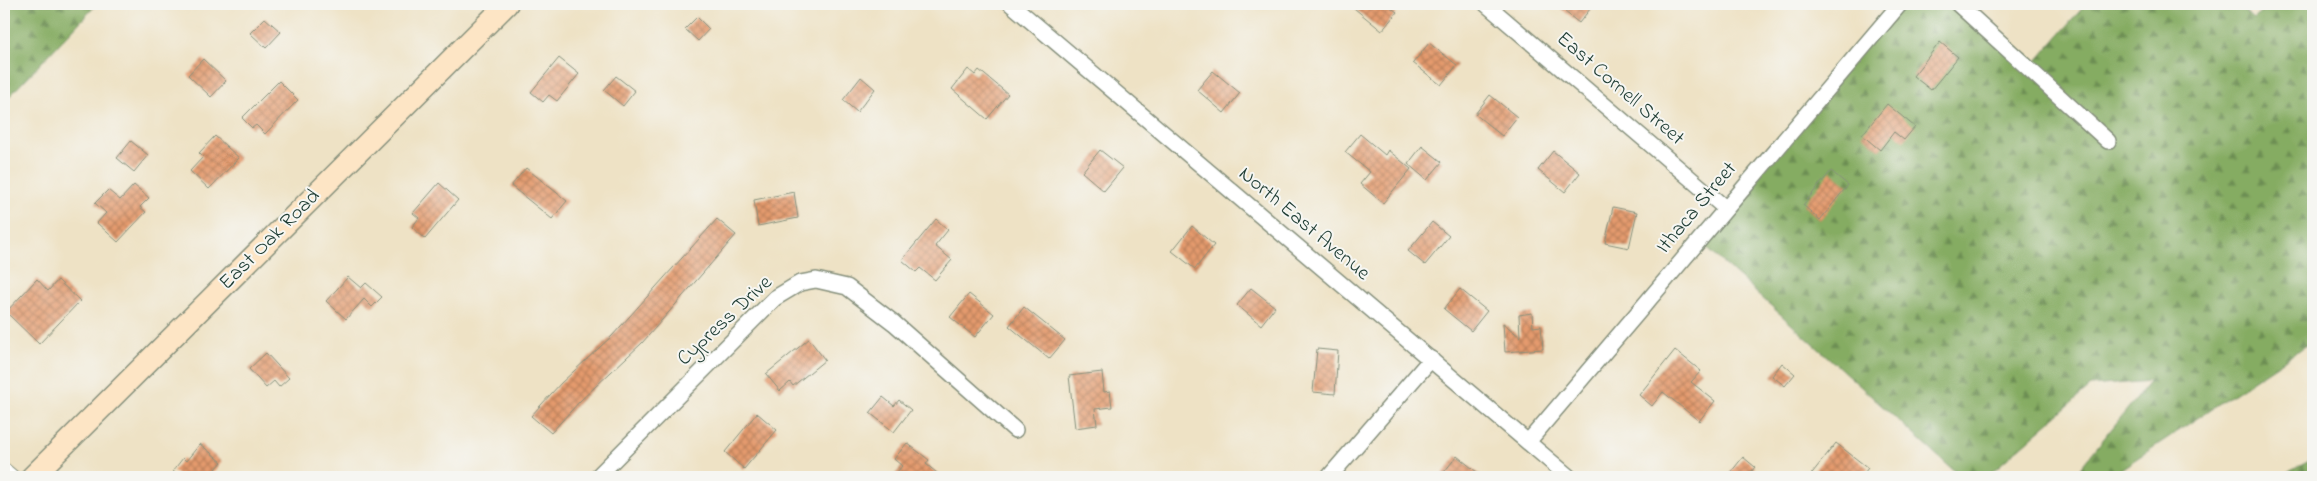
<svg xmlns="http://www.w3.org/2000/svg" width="2317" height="481" viewBox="0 0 2317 481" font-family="'Indie Flower',sans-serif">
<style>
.forest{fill:url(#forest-firs);stroke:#52744b}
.building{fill:url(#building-cross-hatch)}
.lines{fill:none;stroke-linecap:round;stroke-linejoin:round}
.lane-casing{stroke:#86907c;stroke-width:10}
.street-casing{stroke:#86907c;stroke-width:18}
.secondary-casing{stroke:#86907c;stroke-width:24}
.lane{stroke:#fff;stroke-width:8}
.street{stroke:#fff;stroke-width:15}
.secondary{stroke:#fde5c5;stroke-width:21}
.labels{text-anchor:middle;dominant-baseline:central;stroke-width:4;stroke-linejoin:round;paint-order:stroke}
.street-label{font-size:21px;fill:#1f3d34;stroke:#f6f6f2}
</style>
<defs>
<pattern id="forest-firs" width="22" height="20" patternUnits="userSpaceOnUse" patternTransform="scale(1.25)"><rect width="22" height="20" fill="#85ac62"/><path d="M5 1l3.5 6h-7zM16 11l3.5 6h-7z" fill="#6c8d52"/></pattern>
<pattern id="building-cross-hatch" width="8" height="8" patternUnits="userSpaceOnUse" patternTransform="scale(1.25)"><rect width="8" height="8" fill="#e49a6d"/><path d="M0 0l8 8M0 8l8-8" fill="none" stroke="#b87f5a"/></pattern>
</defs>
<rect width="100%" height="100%" fill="#f6f6f2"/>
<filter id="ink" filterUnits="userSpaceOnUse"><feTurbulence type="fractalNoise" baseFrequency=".02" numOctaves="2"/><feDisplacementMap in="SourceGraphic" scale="10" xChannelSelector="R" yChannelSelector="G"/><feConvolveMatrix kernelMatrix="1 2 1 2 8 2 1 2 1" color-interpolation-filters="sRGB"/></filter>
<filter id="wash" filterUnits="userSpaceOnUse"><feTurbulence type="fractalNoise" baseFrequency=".0096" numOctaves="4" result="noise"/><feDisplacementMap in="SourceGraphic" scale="20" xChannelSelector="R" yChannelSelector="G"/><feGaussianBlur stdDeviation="1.12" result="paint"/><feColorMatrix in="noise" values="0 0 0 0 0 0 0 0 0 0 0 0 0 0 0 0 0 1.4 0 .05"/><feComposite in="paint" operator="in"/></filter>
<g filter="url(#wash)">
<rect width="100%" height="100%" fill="#eee2c5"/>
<g class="forest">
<path d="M4,4h93l-93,98z"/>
<path d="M1901,4h58l77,58 50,-58h149l19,15 18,-15h41v343l-3,-4 -201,134h-36l77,-96 -59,5 -105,91h-25l-261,-235z"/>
<path d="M2313,459v18h-34z"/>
</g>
<g id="blocks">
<g class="building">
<path d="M1349,4h37l11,8 -15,19z"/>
<path d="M1555,4h39l-15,19z"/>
<path d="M697,17l12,12 -11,12 -13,-12z"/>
<path d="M265,18l16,14 -15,16 -16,-15z"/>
<path d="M1940,42l18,15 -27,33 -18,-14z"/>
<path d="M1429,43l28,22 -16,20 -28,-22z"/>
<path d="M559,58l20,16 -22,27 -8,-6 -6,7 -12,-10z"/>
<path d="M203,59l23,22 -15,16 -23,-22z"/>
<path d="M968,69l7,6 4,-5 29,24 -21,25 -35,-30z"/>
<path d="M1213,71l27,22 -16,20 -27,-23z"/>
<path d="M616,76l19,15 -12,15 -19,-16z"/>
<path d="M861,77l14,12 -18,23 -14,-12z"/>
<path d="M279,81l19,19 -33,34 -9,-9 -4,3 -10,-10z"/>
<path d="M1490,95l27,22 -15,19 -27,-22z"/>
<path d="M1887,104l28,23 -11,13 -10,-8 -14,18 -18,-15z"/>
<path d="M1360,134l25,21 3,-5 23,19 -28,34 -23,-19 10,-12 -25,-20z"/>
<path d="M215,136l24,22 -30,31 -19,-18 13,-14 -4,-4z"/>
<path d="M131,141l17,14 -14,17 -17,-14z"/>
<path d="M1422,146l20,16 -15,18 -19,-16z"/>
<path d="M1100,150l23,18 -19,23 -22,-19z"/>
<path d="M1553,151l27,22 -15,19 -27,-22z"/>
<path d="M526,168l41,33 -15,18 -41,-33z"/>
<path d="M1831,171l17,14 -28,35 -17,-15z"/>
<path d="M439,183l19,17 -33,39 -13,-12 7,-9 -6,-5z"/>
<path d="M134,185l15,13 -9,9 6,5 -28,30 -21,-19 9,-10 -11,-10 13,-13 12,10z"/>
<path d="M794,192l4,26 -40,8 -4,-26z"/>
<path d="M1613,207l24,5 -8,36 -24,-5z"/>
<path d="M717,219l19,16 -94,108 -62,58 -29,32 -20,-17 30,-33 51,-47z"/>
<path d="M936,219l12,11 -13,16 17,14 -17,20 -15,-12 -4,4 -14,-12z"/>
<path d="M1432,222l17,14 -24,29 -17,-14z"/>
<path d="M1192,226l22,19 -19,24 -23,-18z"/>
<path d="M348,277l13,11 5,-5 16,14 -10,10 -8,-8 -18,20 -20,-18z"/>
<path d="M37,279l11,12 10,-11 22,21 -41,43 -33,-32z"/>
<path d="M1251,288l24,19 -14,18 -24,-20z"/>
<path d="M1460,289l27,22 -16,20 -27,-22z"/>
<path d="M969,294l25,20 -19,23 -25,-20z"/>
<path d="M1024,307l41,33 -16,19 -40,-33z"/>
<path d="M1532,313l1,14 8,-1 2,23 -38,3 -2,-29 17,14 -1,-22z"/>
<path d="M809,339l16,21 -32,26 -3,-4 -10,9 -14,-17z"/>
<path d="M1317,349l21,2 -3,43 -22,-2z"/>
<path d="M1675,350l26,21 -10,11 24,19 -16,20 -36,-29 -11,14 -13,-11z"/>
<path d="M266,353l23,25 -10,9 -5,-6 -8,7 -17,-19z"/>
<path d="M1782,363l13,11 -10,12 -13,-10z"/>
<path d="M1102,372l2,20 6,-1 2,16 -17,2 2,16 -22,3 -6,-52z"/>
<path d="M883,397l11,9 5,-6 12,10 -17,22 -24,-19z"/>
<path d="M757,413l20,17 -33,39 -19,-17z"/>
<path d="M907,443l22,17 -3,4 16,13h-49l9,-11 -8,-7z"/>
<path d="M1836,443l32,25 -7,9h-52z"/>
<path d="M200,444l22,18 -13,15h-29l-7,-6 10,-13 3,3z"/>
<path d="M1457,456l26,21h-43z"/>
<path d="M1743,457l12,10 -8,10h-20z"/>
</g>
</g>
</g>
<g filter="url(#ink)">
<use href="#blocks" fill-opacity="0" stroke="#86907c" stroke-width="1"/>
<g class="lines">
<defs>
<path id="lane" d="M4,466l13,11"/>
<g id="street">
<path d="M1011,4l558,473"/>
<path d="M1486,4l239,204"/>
<path d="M1958,4l150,137"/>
<path d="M1528,442l372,-438"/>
<path d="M597,477l178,-179 25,-15 16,-3 31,7 47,36 121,107"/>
<path d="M1329,477l102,-118"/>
</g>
<path id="secondary" d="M32,477l475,-473"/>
</defs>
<use href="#lane" class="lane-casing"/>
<use href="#street" class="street-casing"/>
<use href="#secondary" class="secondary-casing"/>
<use href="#lane" class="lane"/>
<use href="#street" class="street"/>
<use href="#secondary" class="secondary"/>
</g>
</g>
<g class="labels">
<g class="street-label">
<text transform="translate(1620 89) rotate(41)">East Cornell Street</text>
<text transform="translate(1697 208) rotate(-50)">Ithaca Street</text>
<text transform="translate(1304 224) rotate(40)">North East Avenue</text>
<text transform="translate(270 240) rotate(-45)">East Oak Road</text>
<text transform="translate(725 321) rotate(-43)">Cypress Drive</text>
</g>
</g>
<rect width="2317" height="481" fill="none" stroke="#f6f6f2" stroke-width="20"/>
</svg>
